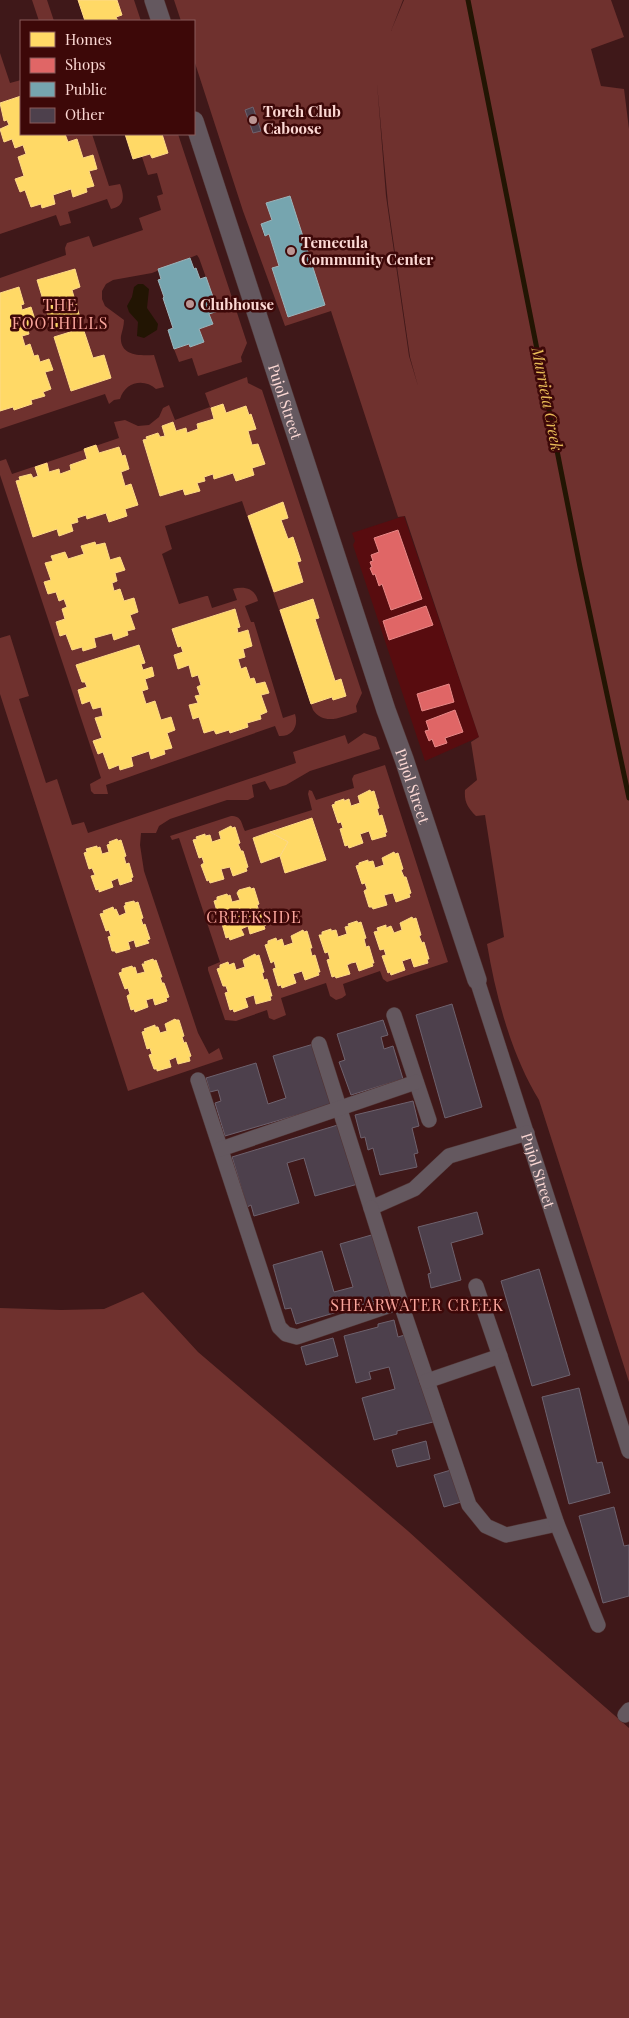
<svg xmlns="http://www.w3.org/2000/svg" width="629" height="2018" viewBox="0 0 629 2018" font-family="'Playfair Display',serif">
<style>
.built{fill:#580c0f}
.green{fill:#6f312e;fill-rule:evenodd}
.water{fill:#221503}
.homes{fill:#ffd966;stroke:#fed987}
.shops{fill:#e06666;stroke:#e88887}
.public{fill:#76a5af;stroke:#9eb4ba}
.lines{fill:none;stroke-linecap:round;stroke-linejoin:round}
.stream{stroke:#221503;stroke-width:5}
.building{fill:#4d404c;stroke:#6e626e}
.minor-casing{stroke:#523333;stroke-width:16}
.tertiary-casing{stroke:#523333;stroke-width:20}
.minor{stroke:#64585f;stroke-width:15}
.tertiary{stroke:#64585f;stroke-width:19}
.poi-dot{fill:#ba9593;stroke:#3d0808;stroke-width:2}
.labels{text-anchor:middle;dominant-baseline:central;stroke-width:5;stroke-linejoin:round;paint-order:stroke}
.poi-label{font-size:15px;font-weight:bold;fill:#fcd8d4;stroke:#3d0808;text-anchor:start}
.street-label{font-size:15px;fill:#fcd8d4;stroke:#3d0808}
.neighbourhood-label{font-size:16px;letter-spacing:1px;fill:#faa59c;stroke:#3d0808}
.water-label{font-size:16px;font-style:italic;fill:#e8bc57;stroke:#3d0808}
</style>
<rect width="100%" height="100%" fill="#3f1819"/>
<path class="built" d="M404,516l75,221 -54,24 -72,-216 2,-4 -3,-8z"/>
<g class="green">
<path d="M32,0h15l7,21h-15z"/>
<path d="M78,0h56l7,21h-56z"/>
<path d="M174,0h229l-12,31 13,-31h207l13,37 -33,12 10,37 23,3 5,40v1253l-90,-282c-28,-46 -43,-103 -52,-156l17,-7 -19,-122 -9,1c-8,-8 -12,-14 -11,-26l12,-10 -6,-38 8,-5 -74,-221 -7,1 -67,-206 -46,15 -42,-115 -49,-151v-39h-13zM377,83l11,121 22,153 8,29 -9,-30 -23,-160zM289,196l36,109 -37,12 -16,-49 7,-2 -10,-32 -5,2 -3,-12 11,-4 -5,-17z"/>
<path d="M0,53l10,30 11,-3v54h71l17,52 11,-2c4,11 6,22 -9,25l-4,-10 -39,13 3,11 -11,3 -4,-11 -56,19z"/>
<path d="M125,134h53l69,209 -6,14 1,5 -44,14 -6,-18 -13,4 -5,-13 15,-5 1,3 14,-5 -5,-13 14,-5 -4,-10 9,-3 -19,-53 -2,-3 -45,18 -39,7 -7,4 -4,7v8l3,7 19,14c0,6 -2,11 -3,16 -2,20 19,20 33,19l10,32 -8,2c-12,-11 -31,-7 -36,10l-6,1 -5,4 -4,-10 -105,35v-151l66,-23 -1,-7 2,-5 22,-7 4,11 50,-17 -4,-12 22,-8 -4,-14 6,-2 -6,-21 -9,2 -6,-18 -9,2z"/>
<path d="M247,377l1,6 14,7 100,303 -6,13 1,6c-15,5 -33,14 -44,-2l-71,-209 -77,25 7,23 -10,5 17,50 27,-8h2l4,12 25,-8 -4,-11c11,-3 22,-1 25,12l-13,5 6,16h3l29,96 12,-4c4,12 -3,23 -16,22l-4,-10 -169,59 2,9h-14l-3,-3 -1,-7 11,-6 -101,-303v-14l6,-2 6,15 107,-36 -5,-16 11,-2 13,6 11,-1 10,-8 4,-9 6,-3 6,15 35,-13 -5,-14z"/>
<path d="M10,635l19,61 -10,3 27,84 11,-4 15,46 12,-3 4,11 208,-70 -3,-11 52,-17 3,9 16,-11 12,4 4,12 -70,22 -24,14 -16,5 -5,-9 -13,4 2,12 -6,3h-21l-57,19 -11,7 -3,7h-15l-1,12 4,26 54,162 11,21 10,-6 4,11 -95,32 -128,-397v-56z"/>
<path d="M385,765l63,197 -61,20 -4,-3 -3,-8 -37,13 3,11 -4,3 -6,2 -6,-4 -4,-13 -45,15 5,17 -12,5 -5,-2 -2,-8 -31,11 -11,-1 -17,-50v-3l12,-5 -41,-124 -7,2 -2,-4 61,-20c11,0 10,7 14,15l67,-21 -4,-16 1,-4 3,1 4,9 38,-12 -2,-9 2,-4z"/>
<path d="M143,1292l55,60 210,179 119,108 102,89v290h-629v-710l61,2 43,-1z"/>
</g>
<path class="water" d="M138,284h5l6,5 -2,19 11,16 -1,6 -13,8 -7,-2 1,-14 -9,-10 -2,-6 5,-9 2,-10z"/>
<g class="homes">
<path d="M78,0h39l5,15 -6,2 2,4h-33z"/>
<path d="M21,96v38h44l3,8 9,-3 6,19 10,-3 4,14 -8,2 5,15 -8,2 1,4 -14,5 -2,-8 -18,6 2,9 -13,4 -1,-4 -10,3 -6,-17 -5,2 -5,-13 9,-3 -6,-19 8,-3 -3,-9 -8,3 -3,-9 -8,3 -4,-13 9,-4 -2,-5 -3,1 -4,-18z"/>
<path d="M125,134h37l6,19 -16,5 -2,-4 -17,5z"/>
<path d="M75,269l5,18 -8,3 9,31 -29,8 -15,-49z"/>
<path d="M19,287l5,17 -3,1 1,5 9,-3 5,16 -9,3 2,8 -7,2 3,10 5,-2 4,12 4,-1 2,7 9,-3 4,11 -8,2 6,17 -8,3 2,4 -14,4 1,4 -18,6 -1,-3 -13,4v-118z"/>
<path d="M83,328l10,30 11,-3 7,23 -40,13 -17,-54z"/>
<path d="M223,404l3,9 20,-7 3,9 2,-1 5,15 -8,2 4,14 6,-1 7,20 -13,4 2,7 -18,6 -3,-8 -19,6 -1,-5 -9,3 1,4 -8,2 3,8 -15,4 -2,-6 -23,7 -17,-56 4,-1 -1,-2 12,-4 2,4 5,-1 -3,-10 11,-4 3,9 10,-3 1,5 11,-4 -1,-5 17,-5 -3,-11z"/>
<path d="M96,445l3,8 20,-6 3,9 3,-1 4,14 -8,3 4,14 6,-2 7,21 -13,4 2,7 -18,6 -3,-9 -19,6 -1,-4 -9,3 1,4 -7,2 2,7 -14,5 -2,-7 -24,8 -17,-56 4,-1 -1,-3 12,-3 2,4 5,-2 -3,-9 12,-4 2,9 10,-3 1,5 11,-4 -1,-5 17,-6 -3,-10z"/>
<path d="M283,502l5,16 -7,2 7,19 5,-2 8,24 -4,1 6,20 -29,10 -26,-76z"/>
<path d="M95,542l1,3 9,-2 5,17 10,-3 5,13 -10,3 2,8 -5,2 2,8 6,-2 4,12 10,-3 4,14 -8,3 5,14 -8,2 1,4 -14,5 -2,-7 -18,5 2,9 -13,4 -1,-4 -10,3 -6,-16 -6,2 -4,-14 9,-3 -3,-10 5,-2 -3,-8 -5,2 -3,-9 -8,2 -4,-12 7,-2 -6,-17 8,-2 -2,-5 14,-4 3,7 16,-5 -3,-8z"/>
<path d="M313,599l6,19 -4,1 20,62 6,-2 5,17 -13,4 -1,-3 -21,7 -31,-94z"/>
<path d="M235,609l5,18 -3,1 1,5 10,-3 4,16 -9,3 2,8 -7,2 3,10 5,-2 4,12 4,-1 2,6 9,-2 4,11 -8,2 6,17 -7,3 1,4 -14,4 1,4 -18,6 -1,-3 -13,4 -2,-4 -10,3 -5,-16 -6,2 -4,-14 9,-2 -3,-7 5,-1 -3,-8 4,-2 -3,-10 -6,2 -3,-12 -11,4 -4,-14 9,-3 -2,-6 -3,1 -6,-18z"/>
<path d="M139,645l6,18 -4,1 2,6 9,-3 2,9 -9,3 3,10 -6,2 4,13 9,-3 6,19 10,-3 4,13 -8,3 5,15 -8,2 1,4 -14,5 -2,-8 -18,6 2,9 -13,4 -1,-5 -10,4 -6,-17 -5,2 -5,-13 9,-3 -7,-20 8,-2 -2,-9 -8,2 -3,-8 -8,3 -4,-14 9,-3 -2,-5h-3l-6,-17z"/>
<path d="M370,790l1,2 3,-1 5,17 -2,1 2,7 3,-1 5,17 -2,1 1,3 -14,4 -3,-9 -9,3 3,9 -14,5 -1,-3 -3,1 -5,-17 3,-1 -2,-6 -3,1 -6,-18 3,-1v-2l9,-3v2l5,-2 2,7 9,-3 -2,-7z"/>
<path d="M312,818l14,42 -41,13 -5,-17 8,-14 -18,-10z"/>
<path d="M231,826l1,2 3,-1 5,16 -2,1 3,7h2l5,16 -2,1 1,3 -14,5 -3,-9 -9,2 3,10 -14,4 -1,-3 -2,1 -6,-16 3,-2 -2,-6 -3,1 -6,-18 4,-1 -1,-2 9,-3v2l5,-1 2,7 9,-3 -2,-7z"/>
<path d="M270,832l18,10 -8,14 -19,7 -8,-25z"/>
<path d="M117,839l1,2 3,-1 5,16 -2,1 2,7 3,-1 4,14 -2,1 1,3 -12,4 -2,-7 -7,3 2,6 -14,5v-3l-3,1 -5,-14 4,-1 -3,-7 -3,1 -5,-16 3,-1 -1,-3 11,-3v2l3,-1 2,7 7,-2 -2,-7 3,-1 -1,-2z"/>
<path d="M394,852l1,2 3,-1 5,16 -2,1 3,7h2l5,16 -2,1 1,3 -14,5 -3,-9 -5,1 -4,1 3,10 -14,4 -1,-2h-3l-5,-16 3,-2 -2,-6 -3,1 -6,-18 3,-1v-2l9,-3v2l5,-1 2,7 9,-3 -2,-7z"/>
<path d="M250,887l1,2 3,-1 5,16 -2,1 2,6h2l5,14 -2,1 1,3 -15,5 -2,-8 -7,3 3,6 -14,5 -1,-3 -3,1 -4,-14 3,-1 -2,-7 -4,2 -5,-17 3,-1v-3l10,-3 1,2 2,-1 2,7 8,-2 -3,-7 2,-3z"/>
<path d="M134,901l1,2 3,-1 5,16 -2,1 2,6 2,-1 5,15 -3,1 2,3 -13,4 -2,-7 -6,2 2,7 -14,4 -1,-2h-3l-4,-14 3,-1 -2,-6 -3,1 -6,-17 4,-1 -1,-2 10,-4 1,3 2,-1 3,7 7,-3 -2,-7 2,-1 -1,-2z"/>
<path d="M412,917l1,2 3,-1 5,17 -2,1 3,7 2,-1 5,17h-2l1,4 -14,4 -3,-9 -9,3 3,9 -14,5 -1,-3 -2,1 -6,-17 4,-1 -2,-6 -4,1 -6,-18 4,-1 -1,-3 9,-3v3l5,-2 3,7 8,-3 -2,-7z"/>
<path d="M357,921l1,2 3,-1 5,16 -2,1 2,8 3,-1 5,17h-2l1,3 -14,5 -3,-9 -5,1 -4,2 3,9 -14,4 -1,-2 -3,1 -5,-17 3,-1 -2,-7 -3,1 -6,-18h3v-3l9,-3v2l5,-1 2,7 9,-3 -2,-7 4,-1 -1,-2z"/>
<path d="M303,930l1,2 3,-1 5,17h-2l2,8 3,-1 5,17h-2l1,3 -14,5 -3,-9 -9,3 3,9 -14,5 -1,-3 -3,1 -5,-17 3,-1 -2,-7 -3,2 -6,-18 3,-1v-3l8,-3 1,3 5,-2 2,7 9,-3 -2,-7z"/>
<path d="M255,954l1,2 3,-1 5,17 -2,1 2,7 3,-1 5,17h-2l1,4 -15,4 -2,-9 -9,3 3,9 -14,5 -1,-3 -3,1 -5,-17 3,-1 -2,-6h-3l-6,-17 3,-1v-3l8,-3 1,3 5,-2 2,7 9,-3 -2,-7z"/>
<path d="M153,959l1,2 2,-1 6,17h-2l2,6h2l5,14 -3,1 1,3 -12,4 -2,-7 -7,2 2,7 -13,5 -1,-3 -3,1 -4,-14 3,-2 -2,-6 -3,1 -6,-16 3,-1v-3l10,-3 1,2 2,-1 2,7 8,-2 -3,-8h3l-1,-2z"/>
<path d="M175,1019l1,1h3l5,16 -2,1 2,6 2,-1 5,14 -2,1 1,4 -12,3 -2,-7 -7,3 2,7 -14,4v-2h-3l-5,-14 3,-1 -2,-6 -3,1 -5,-17 3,-1 -1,-2 11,-4v2h3l2,6 7,-2 -2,-7z"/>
</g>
<g class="shops">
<path d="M398,530l24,69 -31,11 -9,-26 -3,2 -4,-12 -2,1 -3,-7 2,-1 -2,-5 3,-1 -2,-6 8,-3 -5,-14z"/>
<path d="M426,606l7,19 -44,15 -6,-19z"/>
<path d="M449,684l5,18 -32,9 -5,-17z"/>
<path d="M455,710l8,22 -18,6 2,5 -12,4 -3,-8 -3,2 -4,-10 4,-1 -3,-9z"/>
</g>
<g class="public">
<path d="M290,196l35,109 -37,12 -16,-49 7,-2 -10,-32 -4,2 -4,-12 11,-4 -6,-17z"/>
<path d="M190,258l4,11 2,-1 4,11 6,-2 12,34 -9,3 4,10 -14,5 5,13 -14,5 -1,-3 -15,5 -6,-19 5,-2 -10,-30 1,-1 -6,-17 3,-1 -3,-10z"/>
</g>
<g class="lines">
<path class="stream" d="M468,0l112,567 49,231"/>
</g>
<g class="building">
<path d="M253,107l8,24 -8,2 -8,-23z"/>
<path d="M452,1004l30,103 -37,11 -29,-103z"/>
<path d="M383,1020l5,15 -7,2 3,12 9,-3 10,33 -52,16 -12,-33 6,-2 -8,-26z"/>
<path d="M317,1043l18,61 -110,32 -10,-33 6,-2 -3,-11 -8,2 -4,-14 50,-15 12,41 18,-6 -13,-42z"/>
<path d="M413,1101l6,25 -7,2 6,25 -4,1 3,13 -37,8 -7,-27 -5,2 -3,-13 -4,1 -6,-23z"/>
<path d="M341,1124l17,60 -43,12 -11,-38 -17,5 12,40 -45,13 -3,-11 -4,2 -15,-50z"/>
<path d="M477,1212l6,22 -32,9 10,37 -30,8 -3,-14 3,-1 -13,-46z"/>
<path d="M375,1234l18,62 -97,28 -5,-16 -6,1 -12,-44 49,-14 12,41 19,-5 -13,-43z"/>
<path d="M539,1269l31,106 -38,11 -31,-105z"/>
<path d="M394,1320l4,17 10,-3 25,88 -36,9v3l-23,6 -12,-42 33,-9 -6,-22 -20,5 2,7 -15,4 -12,-47 34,-9v-3z"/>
<path d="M333,1338l5,18 -32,9 -5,-18z"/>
<path d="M579,1388l18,75 5,-1 8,31 -41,11 -27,-107z"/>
<path d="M426,1441l4,18 -33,8 -5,-17z"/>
<path d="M451,1470l10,32 -17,5 -10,-32z"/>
<path d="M614,1507l10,39 5,-1v51l-26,7 -24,-87z"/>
</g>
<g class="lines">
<defs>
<g id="minor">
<path id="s1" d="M477,980l152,471"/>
<path d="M394,1015l35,105"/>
<path d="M319,1044l52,164 43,-19 35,-33 78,-23"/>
<path d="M198,1080l81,247 7,7 11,3 103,-35"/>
<path d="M221,1149l195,-67"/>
<path d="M371,1208l32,102 66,195 17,21 20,9 51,-11"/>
<path d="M476,1286l81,238 41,101"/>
<path d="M427,1381l73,-25"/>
<path d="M625,1715l4,-5"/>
</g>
<g id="tertiary">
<path d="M154,0l7,21"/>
<path id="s2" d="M194,121l192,589 18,49 73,221"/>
</g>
</defs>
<use href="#minor" class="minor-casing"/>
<use href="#tertiary" class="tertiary-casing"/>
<use href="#minor" class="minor"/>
<use href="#tertiary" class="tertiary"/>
</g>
<g class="poi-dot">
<circle cx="253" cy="120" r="5"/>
<circle cx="291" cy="251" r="5"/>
<circle cx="190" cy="304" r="5"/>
</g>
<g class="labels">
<g class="poi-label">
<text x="263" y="111">Torch Club<tspan x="263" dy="17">Caboose</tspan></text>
<text x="301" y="242">Temecula<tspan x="301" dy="17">Community Center</tspan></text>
<text x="200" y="304">Clubhouse</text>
</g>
<g class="street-label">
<text stroke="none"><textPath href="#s2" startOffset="295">Pujol Street</textPath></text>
<text stroke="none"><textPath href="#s2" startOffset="700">Pujol Street</textPath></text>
<text stroke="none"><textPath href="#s1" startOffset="200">Pujol Street</textPath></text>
</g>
<g class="neighbourhood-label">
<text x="60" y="304">THE<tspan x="60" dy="18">FOOTHILLS</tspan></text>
<text x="254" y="916">CREEKSIDE</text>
<text x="417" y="1304">SHEARWATER CREEK</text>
</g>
<g class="water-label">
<text transform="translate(548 399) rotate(79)">Murrieta Creek</text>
</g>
</g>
<rect x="20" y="20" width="175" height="115" fill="#3d0808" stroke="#895b5a"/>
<rect x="30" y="32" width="25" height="15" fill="#ffd966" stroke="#895b5a"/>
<text x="65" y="45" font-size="15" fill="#fcd8d4">Homes</text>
<rect x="30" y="58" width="25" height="15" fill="#e06666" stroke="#895b5a"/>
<text x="65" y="70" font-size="15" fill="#fcd8d4">Shops</text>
<rect x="30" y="82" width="25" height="15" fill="#76a5af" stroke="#895b5a"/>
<text x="65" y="95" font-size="15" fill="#fcd8d4">Public</text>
<rect x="30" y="108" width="25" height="15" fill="#4d404c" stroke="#895b5a"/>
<text x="65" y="120" font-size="15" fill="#fcd8d4">Other</text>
</svg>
